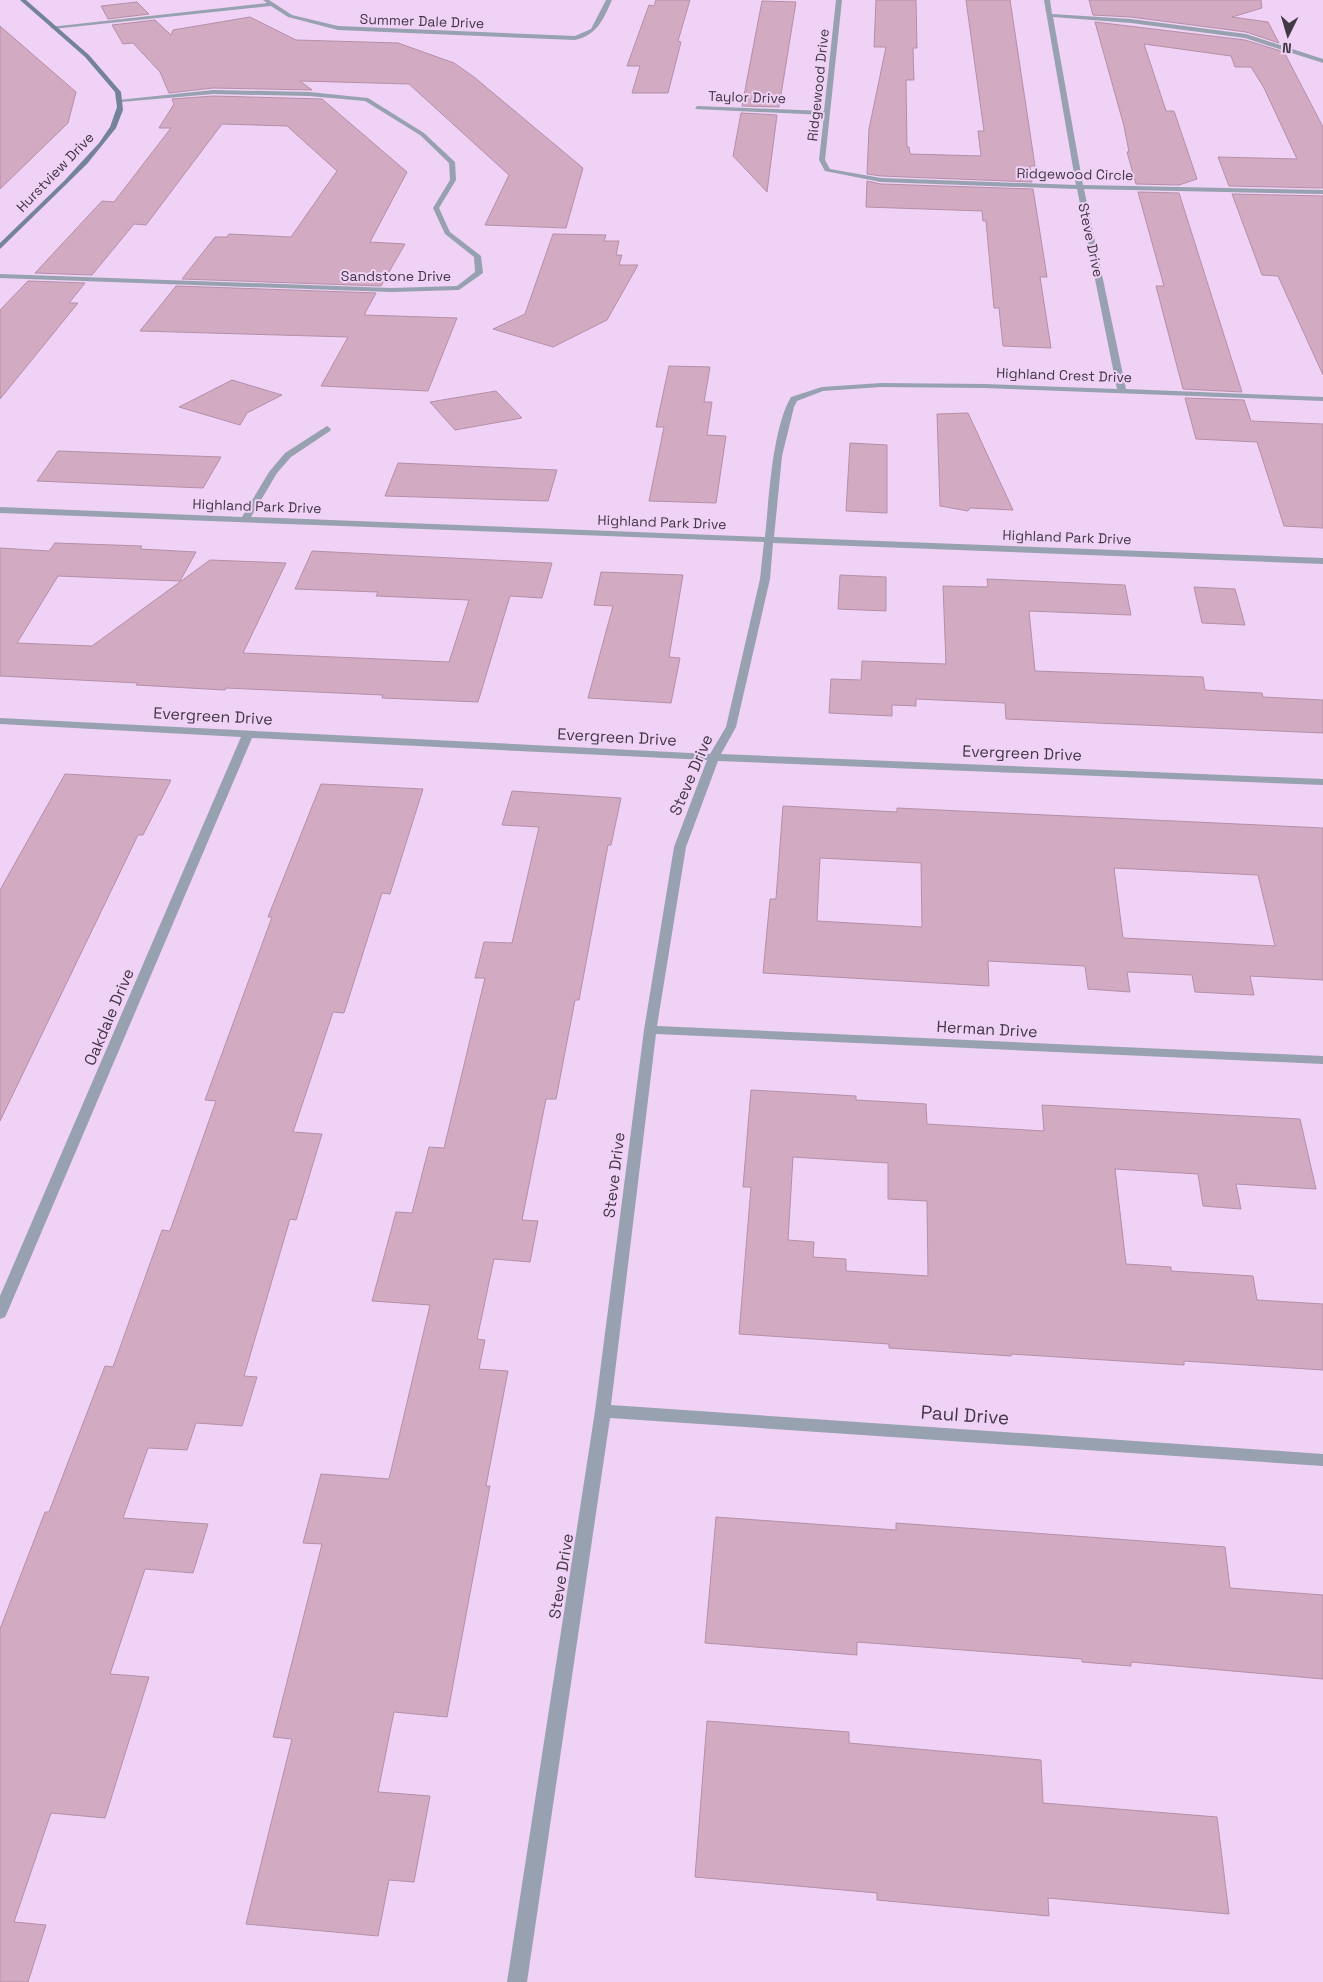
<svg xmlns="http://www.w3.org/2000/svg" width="1323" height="1982" viewBox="0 0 1323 1982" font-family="'Space Grotesk',sans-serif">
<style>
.building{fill:#d2abc3;stroke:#b58fa7;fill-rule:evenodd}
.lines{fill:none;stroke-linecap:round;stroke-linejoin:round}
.street{fill:#97a1b0;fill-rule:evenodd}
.secondary{fill:#75839a;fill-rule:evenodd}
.labels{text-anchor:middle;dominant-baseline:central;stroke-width:4;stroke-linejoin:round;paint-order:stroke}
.far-street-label{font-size:14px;fill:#433846;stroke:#efd2f5}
.street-label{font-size:16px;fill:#433846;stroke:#efd2f5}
.near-street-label{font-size:19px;fill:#433846;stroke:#efd2f5}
</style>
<rect width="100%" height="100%" fill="#efd2f5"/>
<g class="building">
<path d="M656,0h34l-12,41 3,1 -13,51h-36l8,-27h-13l22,-61 5,1z"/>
<path d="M876,0h40l1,48h-4l1,32h-8l1,67h2l1,7 71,2 -3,-25h6l-18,-131h44l25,166h-5l2,16 -151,-6 -14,-2 2,-45 17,-82h-12z"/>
<path d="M1089,0h172l1,8 -30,9 36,5 11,21 -33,-11 -115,-15 -38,-2z"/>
<path d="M762,1l34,1 -17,105 -37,-1z"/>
<path d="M137,2l12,12 -41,5 -7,-13z"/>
<path d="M250,17l46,23 102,3 56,20 20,14 109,91 -17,60 -81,-3 24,-50 -100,-91 -109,-3 12,9 -99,-2 -44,5 -9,-21 -27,-29 -10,1 -11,-19 43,-5 16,15 2,-5z"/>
<path d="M1095,22l150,18 39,12 39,75v61l-94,-2 -11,-29 79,2 -33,-71 -13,-21h-16l-4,-11 -87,-12 22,67h8l23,68 -18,6 -43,-1 -9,-32h2l-5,-26z"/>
<path d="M0,26l76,66 -8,31 -68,66z"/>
<path d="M213,96l109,3 85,73 -37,70 35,2 -24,42 -199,-7 33,-42h12l2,-3 62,3 46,-66 -50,-45 -65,-2 -76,101 -12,-1 -42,51 -57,-2 67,-72 12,1 57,-74h-12l15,-24 -2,-5z"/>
<path d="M741,113l36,2 -10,77 -34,-36z"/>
<path d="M867,181l14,3 152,5 14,88h-7l11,71 -48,-2 -4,-38h-5l-8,-87h-3l-1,-10 -116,-4z"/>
<path d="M1138,192l41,1 63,199 -59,-3 -27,-103h8z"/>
<path d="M1232,194l91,2v179l-45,-99 -16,-1z"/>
<path d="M553,234l53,1 -2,6h15l-3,14h6l-3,10h19l-31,55 -54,27 -60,-18 32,-15z"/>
<path d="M28,281l57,2 -16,20h9l-78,96v-89z"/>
<path d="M176,286l200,7 -12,22 93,3 -29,73 -107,-5 27,-49 -208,-6z"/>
<path d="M669,366l41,1 -6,35h8l-5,33 19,1 -10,67 -67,-2 15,-74h-8z"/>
<path d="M232,380l50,15 -35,18 -7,12 -61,-18z"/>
<path d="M496,391l26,27 -67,12 -25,-28z"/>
<path d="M1185,398l59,2 7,21 72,3v104l-39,-2 -27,-84 -61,-3z"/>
<path d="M968,413l45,97 -43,-2 -2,3 -28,-5 -3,-92z"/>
<path d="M850,443l37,2v68l-41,-2z"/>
<path d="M58,451l163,6 -18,31 -166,-7z"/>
<path d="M398,463l159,7 -9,31 -163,-5z"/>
<path d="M55,543l87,3 -2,3 56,3 -16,29 -122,-5 -41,67 75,3 118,-86 76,3 -43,90 206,9 20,-62 -93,-4 2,-4 -83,-3 17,-38 240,12 -10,35 -32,-2 -32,106 -96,-4 1,-3 -157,-7 -1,2 -89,-5 2,-2 -138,-7v-128l49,3z"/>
<path d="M601,572l82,3 -14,82 11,1 -9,45 -83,-5 25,-92 -19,-1z"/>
<path d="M840,575l46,2v34l-48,-2z"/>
<path d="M987,579l138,6 6,30 -102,-4 6,60 168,6 2,13 57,3 1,4 60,3v33l-317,-14 -1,-16 -89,-4v7l-24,-1v11l-63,-3 2,-34 30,1 1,-19 84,3 -3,-78 45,1z"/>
<path d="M1194,587l41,2 10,36 -43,-2z"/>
<path d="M65,774l106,6 -28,55h-5l-138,286v-231z"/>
<path d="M321,784l102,5 -33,105 -8,-1 -38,120 -11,-1 -40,120 29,2 -26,86 -6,-1 -46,157 13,1 -15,49 -46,-3 -9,27 -39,-2 -25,70 85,6 -15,49 -48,-4 -35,105 39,3 -44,141 -54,-5 -37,109 32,3 -18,57h-28v-353l45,-117h4l56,-146 8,1 49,-137 8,1 46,-130 -11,-1 67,-183h-4z"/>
<path d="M512,791l109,7 -10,47h-3l-29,155h-4l-19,99h-10l-24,121 16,1 -8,41 -36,-3 -17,80 8,1 -6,29 29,2 -22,115h4l-43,231 -53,-5 -16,80 52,4 -16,86 -25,-2 -11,56 -132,-12 46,-185 -19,-2 49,-193 -19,-1 18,-69 68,5 41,-174 -58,-4 24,-89 16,1 17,-66 15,1 41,-170h-10l9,-36 28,1 27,-116 -37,-2z"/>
<path d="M783,806l114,6v-4l426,20v152l-73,-4 4,19 -59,-3 -3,-17 -65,-3 3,20 -42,-3 -3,-23 -97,-5 1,25 -226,-13 7,-74h6zM820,858l101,5 1,64 -105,-6zM1114,868l144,7 17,71 -152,-8z"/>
<path d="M751,1090l105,6v4l70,4 1,20 117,7 -2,-26 258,14 16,70 -80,-5 5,25 -38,-3 -5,-32 -83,-5 11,95 45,3v4l82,5 4,24 66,4v66l-139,-9v4l-173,-11v2l-122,-8v-4l-150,-10 12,-147h-8zM793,1157l95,6v36l39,2 1,75 -82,-5v-12l-33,-2 1,-15 -26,-2z"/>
<path d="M716,1517l180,13v-7l329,24 5,41 93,7v84l-192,-17v4l-49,-4v-3l-225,-17v13l-152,-12z"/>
<path d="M707,1721l142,11v11l192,17 2,43 174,14 12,97 -181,-16 1,18 -172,-16v-7l-182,-16z"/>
</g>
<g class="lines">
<g class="street">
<path d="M263,0h6l23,15 46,11 237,10 16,-7 15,-29h6c-9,20 -15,35 -37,40l-237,-10 -50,-13 -17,-11 -218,23 -3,-2 217,-24z"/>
<path d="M836,0h6l-17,160 5,9 51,9 195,7 -32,-185h6l2,14 79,5 115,15 77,25v4l-78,-25 -114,-15 -78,-6 30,168 240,5v4l-239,-5 42,200 197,8v4l-339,-13 -103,-1 -58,4 -26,10 -3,6 -12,49 -8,81 549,21v6l-550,-21 -3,36 -34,148 -15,27 602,25v6l-605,-24 -32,86 -29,179 666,30v8l-667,-30 -45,371 712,49v12l-713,-48 -83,564h-20l88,-571 49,-381 30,-183 33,-87 -455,-22 -245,575 -2,4 -5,2v-23l241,-559 -241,-13v-6l710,36 16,-27 34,-148 4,-37 -764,-29v-6l242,10 27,-45 16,-19 42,-27 4,3 -1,2 -39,26 -14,16 -26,44 514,20c4,-38 7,-108 26,-140l31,-10 59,-4 103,1 133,5 -40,-200 -196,-7 -56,-11 -6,-11 5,-45 -129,-6 2,-3 127,5z"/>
<path d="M213,90l96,2 59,6 56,35 31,29 1,18 -17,28 11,24 31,24 2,17 -24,17 -68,2 -391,-14v-4l391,14 66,-2 18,-14 -1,-15 -29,-23 -12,-26 17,-28 -1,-17 -29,-28 -55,-34 -56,-5 -96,-2 -92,8 -3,-2z"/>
</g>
<path class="secondary" d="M20,0h6l63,55 32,37 2,18 -7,18 -29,36 -87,85v-6l64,-62 35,-38 11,-16 7,-20 -2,-15 -30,-35z"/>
</g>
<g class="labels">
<g class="far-street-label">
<text transform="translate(422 21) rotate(2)">Summer Dale Drive</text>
<text transform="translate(818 85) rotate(-84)">Ridgewood Drive</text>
<text transform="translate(747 97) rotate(2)">Taylor Drive</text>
<text transform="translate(55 172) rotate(-46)">Hurstview Drive</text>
<text transform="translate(1075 174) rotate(1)">Ridgewood Circle</text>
<text transform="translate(1091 240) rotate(78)">Steve Drive</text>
<text x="396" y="276">Sandstone Drive</text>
<text transform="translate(1064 375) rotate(2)">Highland Crest Drive</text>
<text transform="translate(257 506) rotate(2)">Highland Park Drive</text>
<text transform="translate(662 522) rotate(2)">Highland Park Drive</text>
<text transform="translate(1067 537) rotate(2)">Highland Park Drive</text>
</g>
<g class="street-label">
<text transform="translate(213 716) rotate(3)">Evergreen Drive</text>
<text transform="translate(617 737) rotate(3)">Evergreen Drive</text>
<text transform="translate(1022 753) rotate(2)">Evergreen Drive</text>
<text transform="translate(691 775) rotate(-67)">Steve Drive</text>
<text transform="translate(109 1017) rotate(-67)">Oakdale Drive</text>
<text transform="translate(987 1029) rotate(3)">Herman Drive</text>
<text transform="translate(614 1175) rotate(-83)">Steve Drive</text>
<text transform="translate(561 1576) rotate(-81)">Steve Drive</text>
</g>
<g class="near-street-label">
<text transform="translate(965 1415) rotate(4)">Paul Drive</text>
</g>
</g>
<g transform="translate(1288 35) rotate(185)" stroke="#efd2f5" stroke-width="4" paint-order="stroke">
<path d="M0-4L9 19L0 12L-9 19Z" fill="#433846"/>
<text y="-8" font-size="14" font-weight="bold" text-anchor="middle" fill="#433846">N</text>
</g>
</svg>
